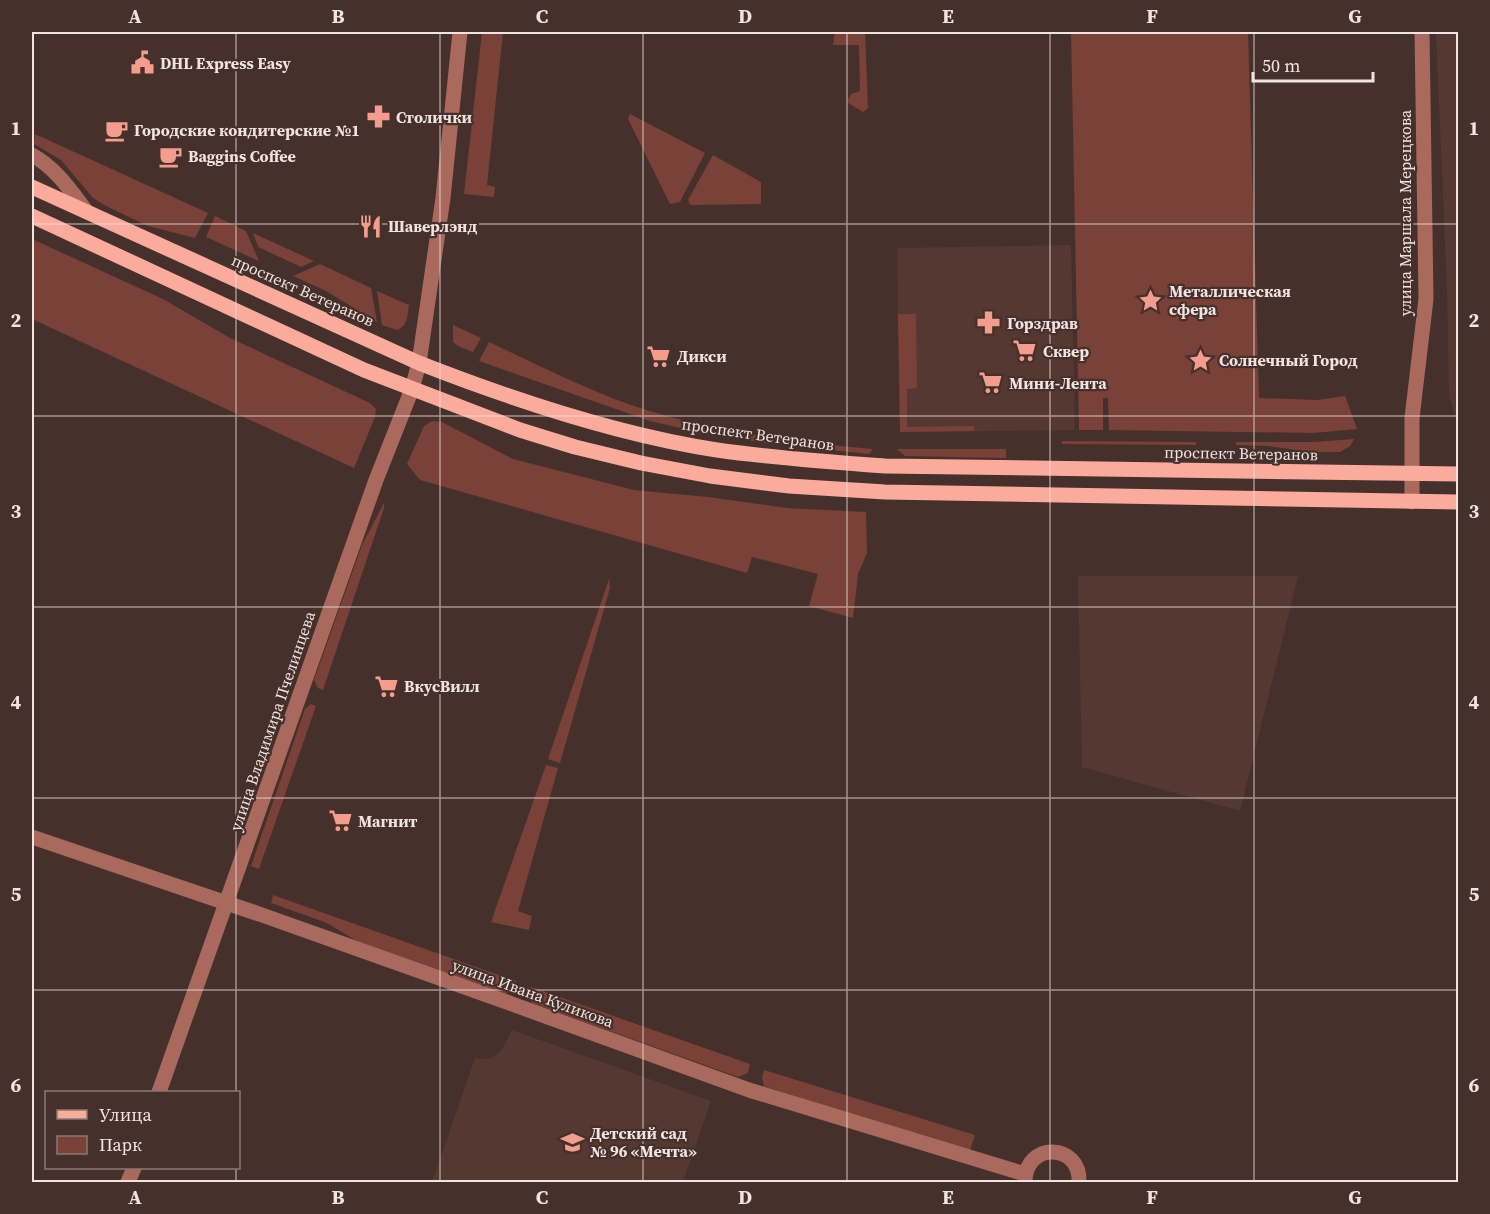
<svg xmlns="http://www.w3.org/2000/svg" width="1490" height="1214" viewBox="0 0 1490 1214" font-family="'Source Serif 4',serif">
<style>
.built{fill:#553832}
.green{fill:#794137}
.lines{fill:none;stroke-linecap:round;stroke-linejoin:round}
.minor{stroke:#a9695d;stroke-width:15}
.major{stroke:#faab9b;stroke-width:15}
.grid{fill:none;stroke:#f1e3e0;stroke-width:1.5;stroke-opacity:0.55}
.labels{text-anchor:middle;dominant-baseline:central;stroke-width:4.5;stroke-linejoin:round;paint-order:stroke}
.poi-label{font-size:16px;font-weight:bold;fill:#f1e3e0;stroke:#46302c;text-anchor:start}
.street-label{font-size:16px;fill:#f1e3e0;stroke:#46302c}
.neatline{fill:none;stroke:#f1e3e0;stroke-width:2}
.grid-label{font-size:20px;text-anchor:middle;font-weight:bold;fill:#f1e3e0}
</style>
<rect width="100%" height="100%" fill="#46302c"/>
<g class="built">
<path d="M1436,32h22v392l-9,-28 -2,-107z"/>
<path d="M1071,245l4,185 -175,2 -3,-184z"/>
<path d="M1078,576h220l-58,235 -158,-44z"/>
<path d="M512,1030l199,71 -28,81h-251l43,-124 14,1 12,-8z"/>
</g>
<g class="green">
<path d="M482,32h21l-16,153 8,2 -1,10 -30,-3z"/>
<path d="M835,32h30l3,76 -5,4 -16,-10 4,-8 9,-3 -1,-46h-26z"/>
<path d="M1071,32h177l11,366 59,2 27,-4 12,33 -43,4 -205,-3 -1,-32h-5v32h-24z"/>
<path d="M630,114l75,39 -25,49 -10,2 -42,-85z"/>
<path d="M35,134l173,79 -13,25 -47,-12 -42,-20 -13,-8 -32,-38 -27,-16z"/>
<path d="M713,155l48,27v22l-71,1 -2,-5z"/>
<path d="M215,216l31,15 13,30 -53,-24z"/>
<path d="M253,233l61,28 -13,6 -43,-20z"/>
<path d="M32,239l131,60 67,39 140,65 6,6 -1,8 -21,51 -322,-149z"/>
<path d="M320,264l51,24 6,34 -51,-31 -33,-15z"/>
<path d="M377,291l32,14c-2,11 0,20 -12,25l-15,-5z"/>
<path d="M898,314h18l1,74 -10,1v38l67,-1v5l-74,1z"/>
<path d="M453,325l28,13 -8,14 -15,-6 -5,-4z"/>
<path d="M489,342c54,25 107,53 164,70 72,22 145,30 220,37l-4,5 -104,-11 -58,-9 -57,-13 -171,-60z"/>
<path d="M432,421l10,1 71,37 121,31 74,7 79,11 79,4 1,41 -9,21 -5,44 -44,-12 9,-32 -66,-17 -5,16 -327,-93 -13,-16 17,-38z"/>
<path d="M1354,439l-4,7 -10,6h-29l-42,-6 -33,-1v-3h78z"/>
<path d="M1062,441l134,1v3l-134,-1z"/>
<path d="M897,449h109v9l-101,-2z"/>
<path d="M384,503v5l-61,182 -5,-2 -4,-8 48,-135z"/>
<path d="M609,579l1,9 -50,175 -12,-4z"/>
<path d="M311,704l5,2 -57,163 -8,-3 54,-157z"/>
<path d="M546,765l12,3 -40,143 14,5 -3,14 -38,-8z"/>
<path d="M273,895l243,86 -3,9 -8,4 -145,-51 -33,-20 -56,-20z"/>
<path d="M531,987l219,77 -2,9 -10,4 -206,-74 -4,-8z"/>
<path d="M764,1070l211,65 -5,15 -103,-30 -103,-34 -2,-9z"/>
</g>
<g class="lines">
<g class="minor">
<path d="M32,155c24,13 39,36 55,57"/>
<path d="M1412,502v-84l14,-119 -4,-267"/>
<path d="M32,837l230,78 250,89 237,86 276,84"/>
<path d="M159,1092l217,-612 36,-91 7,-26 24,-165 17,-166"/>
<path d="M128,1182l6,-14"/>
<path d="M1025,1182c0,-41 56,-39 54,0"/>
</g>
<g class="major">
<path d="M32,187l387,176c92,36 200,72 298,87 56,8 112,12 168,16l573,8"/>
<path d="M32,216l332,154 156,60 55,17 66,16 69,13 79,10 96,6 573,10"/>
</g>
</g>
<path class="grid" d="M236,32v1060M440,32v1150M643,32v1150M847,32v1150M1050,32v1150M1254,32v1150M32,224h1426M32,416h1426M32,607h1426M32,798h1426M32,990h1426M236,1168v14"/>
<defs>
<symbol id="civic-bare" viewBox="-9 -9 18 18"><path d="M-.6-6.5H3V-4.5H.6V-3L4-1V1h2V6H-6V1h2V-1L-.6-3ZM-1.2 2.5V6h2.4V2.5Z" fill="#f49d8c" stroke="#46302c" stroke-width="2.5" paint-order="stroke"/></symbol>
<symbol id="pharmacy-bare" viewBox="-9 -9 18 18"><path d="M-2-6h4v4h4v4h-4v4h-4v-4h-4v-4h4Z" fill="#f49d8c" stroke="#46302c" stroke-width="2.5" paint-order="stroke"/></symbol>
<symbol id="cafe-bare" viewBox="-9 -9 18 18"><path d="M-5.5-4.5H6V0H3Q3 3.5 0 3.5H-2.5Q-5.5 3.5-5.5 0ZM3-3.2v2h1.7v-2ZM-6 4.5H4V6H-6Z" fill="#f49d8c" stroke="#46302c" stroke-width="2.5" paint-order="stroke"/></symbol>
<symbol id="restaurant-bare" viewBox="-9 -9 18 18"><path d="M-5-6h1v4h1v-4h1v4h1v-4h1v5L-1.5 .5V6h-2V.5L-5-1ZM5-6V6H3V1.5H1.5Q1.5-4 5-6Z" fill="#f49d8c" stroke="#46302c" stroke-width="2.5" paint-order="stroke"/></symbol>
<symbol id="sight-bare" viewBox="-9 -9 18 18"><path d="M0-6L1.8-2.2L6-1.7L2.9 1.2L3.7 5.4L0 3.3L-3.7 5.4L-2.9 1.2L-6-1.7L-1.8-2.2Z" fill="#f49d8c" stroke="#46302c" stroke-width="2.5" paint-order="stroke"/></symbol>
<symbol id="supermarket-bare" viewBox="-9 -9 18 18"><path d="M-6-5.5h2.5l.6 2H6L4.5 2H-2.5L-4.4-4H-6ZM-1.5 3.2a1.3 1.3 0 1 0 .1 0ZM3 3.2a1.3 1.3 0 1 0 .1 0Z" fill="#f49d8c" stroke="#46302c" stroke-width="2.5" paint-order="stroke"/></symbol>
<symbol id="school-bare" viewBox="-9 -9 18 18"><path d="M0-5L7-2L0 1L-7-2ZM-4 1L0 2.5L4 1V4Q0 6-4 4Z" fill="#f49d8c" stroke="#46302c" stroke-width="2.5" paint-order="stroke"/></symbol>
</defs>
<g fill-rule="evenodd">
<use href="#civic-bare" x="126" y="46" width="33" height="33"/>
<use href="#pharmacy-bare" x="362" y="100" width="33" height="33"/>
<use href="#cafe-bare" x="100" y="114" width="33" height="33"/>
<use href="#cafe-bare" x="154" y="140" width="33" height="33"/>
<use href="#restaurant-bare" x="354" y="210" width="33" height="33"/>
<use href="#sight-bare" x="1134" y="284" width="33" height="33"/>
<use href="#pharmacy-bare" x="972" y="306" width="33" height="33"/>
<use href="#supermarket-bare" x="1008" y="334" width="33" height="33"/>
<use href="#supermarket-bare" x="642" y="340" width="33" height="33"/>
<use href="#sight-bare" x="1184" y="344" width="33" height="33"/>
<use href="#supermarket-bare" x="974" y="366" width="33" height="33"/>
<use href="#supermarket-bare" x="370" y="670" width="33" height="33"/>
<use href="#supermarket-bare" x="324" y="804" width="33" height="33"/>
<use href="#school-bare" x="556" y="1126" width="33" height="33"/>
</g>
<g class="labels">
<g class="poi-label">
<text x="160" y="63">DHL Express Easy</text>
<text x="396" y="117">Столички</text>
<text x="134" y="130">Городские кондитерские №1</text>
<text x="188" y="156">Baggins Coffee</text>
<text x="388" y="226">Шаверлэнд</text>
<text x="1169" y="291">Металлическая<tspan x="1169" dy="18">сфера</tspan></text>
<text x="1007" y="323">Горздрав</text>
<text x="1043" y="351">Сквер</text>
<text x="677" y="356">Дикси</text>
<text x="1219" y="360">Солнечный Город</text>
<text x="1009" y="383">Мини-Лента</text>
<text x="404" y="686">ВкусВилл</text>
<text x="358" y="821">Магнит</text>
<text x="590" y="1133">Детский сад<tspan x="590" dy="18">№ 96 «Мечта»</tspan></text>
</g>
<g class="street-label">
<text transform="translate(1405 213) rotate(-90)">улица Маршала Мерецкова</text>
<text transform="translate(303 290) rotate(24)">проспект Ветеранов</text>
<text transform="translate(758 434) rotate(8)">проспект Ветеранов</text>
<text transform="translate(1241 453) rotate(1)">проспект Ветеранов</text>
<text transform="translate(272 721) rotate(-71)">улица Владимира Пчелинцева</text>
<text transform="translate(533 993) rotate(20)">улица Ивана Куликова</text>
</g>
</g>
<rect width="1490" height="1214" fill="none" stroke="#46302c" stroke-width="66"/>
<rect x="45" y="1091" width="195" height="78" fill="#46302c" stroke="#8a7874" stroke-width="1.5"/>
<rect x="57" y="1110" width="30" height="9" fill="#faab9b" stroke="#8a7874" stroke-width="1.5"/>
<text x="99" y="1121" font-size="18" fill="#f1e3e0">Улица</text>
<rect x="57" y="1136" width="30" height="18" fill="#794137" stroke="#8a7874" stroke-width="1.5"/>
<text x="99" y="1151" font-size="18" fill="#f1e3e0">Парк</text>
<path d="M1253 72v9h120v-9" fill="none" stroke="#f1e3e0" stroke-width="3"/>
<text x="1262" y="72" font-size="18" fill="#f1e3e0" stroke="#46302c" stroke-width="4.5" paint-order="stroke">50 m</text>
<rect x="33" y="33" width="1424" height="1148" class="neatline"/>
<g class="grid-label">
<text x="135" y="23">A</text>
<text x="338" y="23">B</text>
<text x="542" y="23">C</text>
<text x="745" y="23">D</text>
<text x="948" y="23">E</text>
<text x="1152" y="23">F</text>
<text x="1355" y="23">G</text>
<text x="16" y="135">1</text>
<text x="1474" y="135">1</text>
<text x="16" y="327">2</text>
<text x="1474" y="327">2</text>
<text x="16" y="518">3</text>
<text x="1474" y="518">3</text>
<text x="16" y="709">4</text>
<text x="1474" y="709">4</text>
<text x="16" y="901">5</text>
<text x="1474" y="901">5</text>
<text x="16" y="1092">6</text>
<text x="1474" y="1092">6</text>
<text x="135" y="1204">A</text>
<text x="338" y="1204">B</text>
<text x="542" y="1204">C</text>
<text x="745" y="1204">D</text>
<text x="948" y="1204">E</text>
<text x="1152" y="1204">F</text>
<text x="1355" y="1204">G</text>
</g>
</svg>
